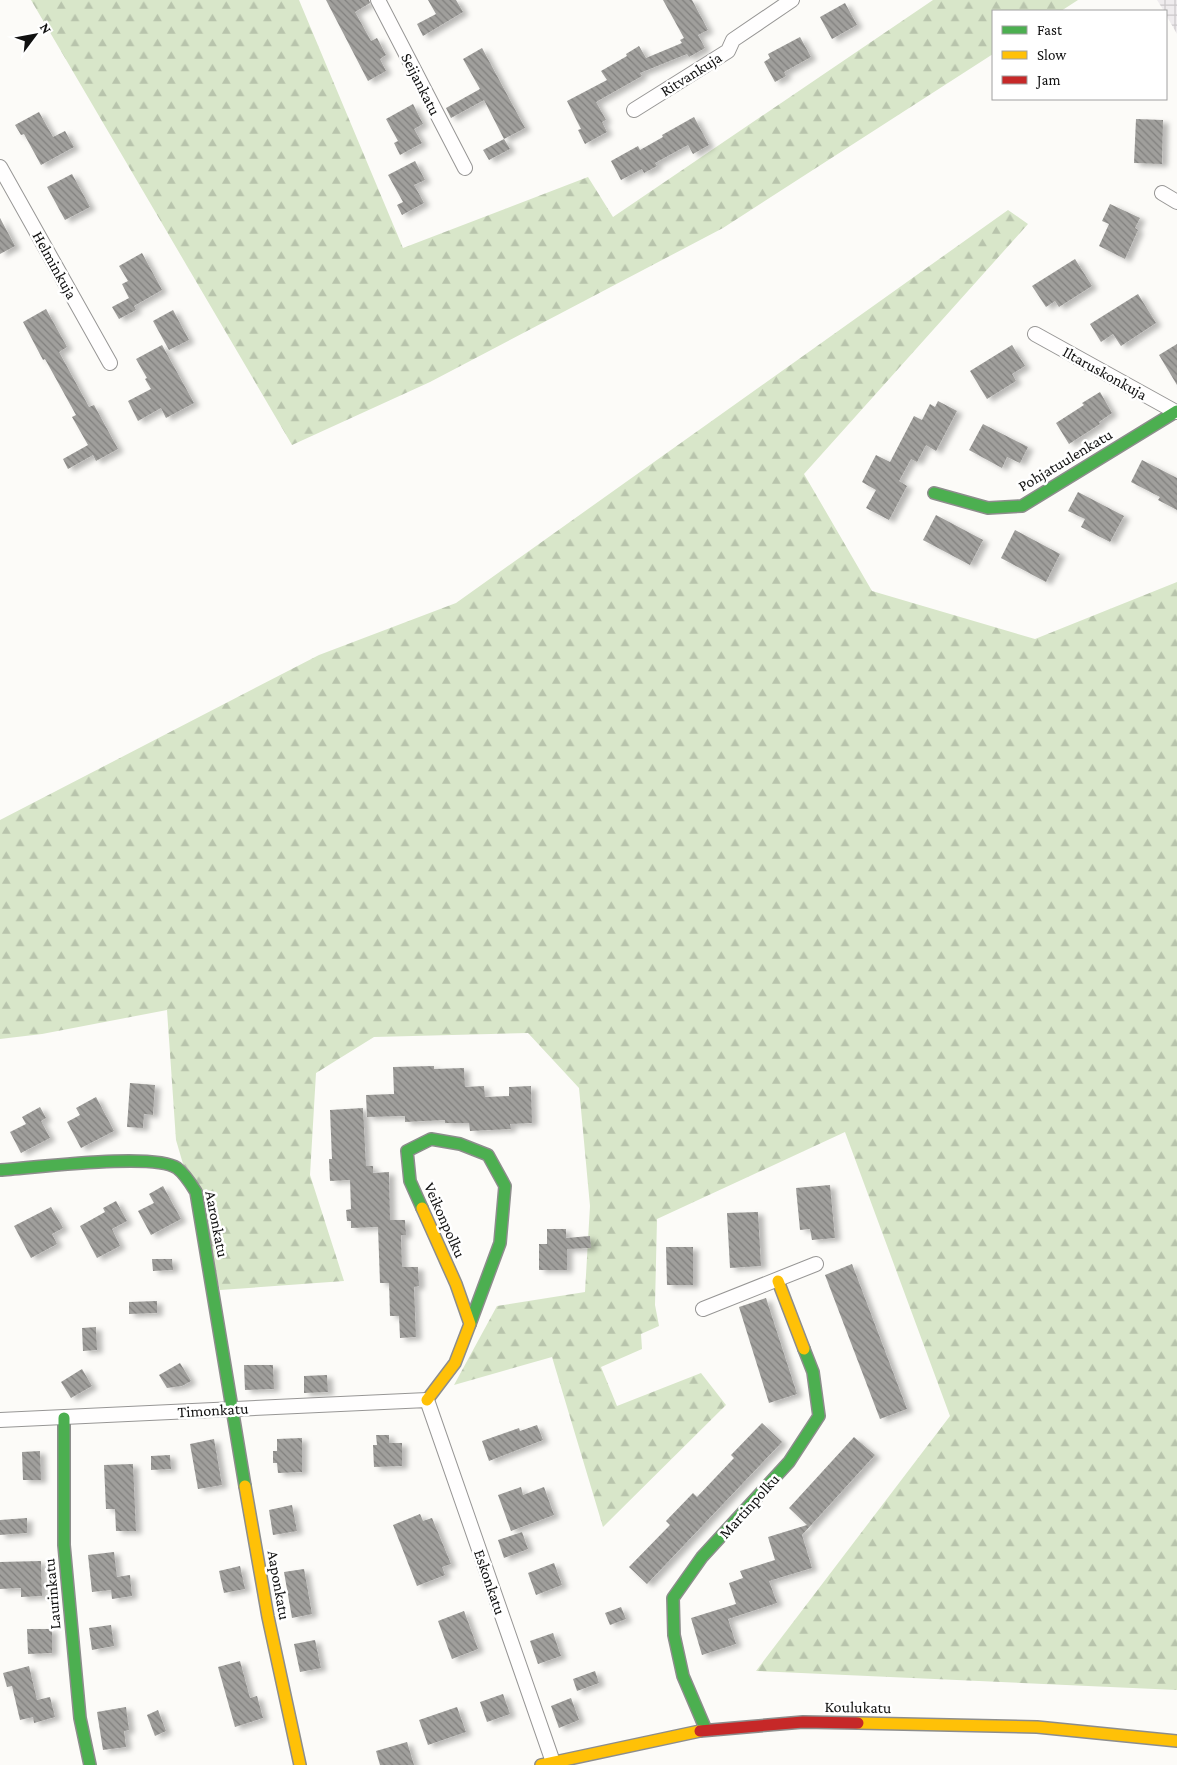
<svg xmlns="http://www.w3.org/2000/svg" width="1177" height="1765" viewBox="0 0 1177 1765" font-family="'Crimson Pro',serif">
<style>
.industrial{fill:url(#industrial-grid)}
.forest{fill:url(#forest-firs)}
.building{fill:url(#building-back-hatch);filter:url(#shadow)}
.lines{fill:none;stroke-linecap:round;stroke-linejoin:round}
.street-casing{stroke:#979695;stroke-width:16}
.fast-casing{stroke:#8d8d8c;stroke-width:14}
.slow-casing{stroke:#8d8d8c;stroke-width:14}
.jam-casing{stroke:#8d8d8c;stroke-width:14}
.street{stroke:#fffefe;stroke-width:14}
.fast{stroke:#4caf50;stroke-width:11}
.slow{stroke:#ffc107;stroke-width:11}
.jam{stroke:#c62828;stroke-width:11}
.labels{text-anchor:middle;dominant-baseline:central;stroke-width:5;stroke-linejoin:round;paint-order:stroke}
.street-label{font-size:16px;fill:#111;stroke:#fff}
</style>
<defs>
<pattern id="industrial-grid" width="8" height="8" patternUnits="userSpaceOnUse" patternTransform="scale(1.25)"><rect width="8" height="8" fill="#efecee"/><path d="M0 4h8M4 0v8" fill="none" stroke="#ccc9cb"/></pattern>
<pattern id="forest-firs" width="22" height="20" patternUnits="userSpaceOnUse" patternTransform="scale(1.25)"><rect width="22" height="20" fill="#d8e6c9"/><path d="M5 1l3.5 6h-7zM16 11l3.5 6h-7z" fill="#b8c4ac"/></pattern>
<pattern id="building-back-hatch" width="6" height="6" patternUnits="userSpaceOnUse" patternTransform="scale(1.25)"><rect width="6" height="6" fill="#a09f9c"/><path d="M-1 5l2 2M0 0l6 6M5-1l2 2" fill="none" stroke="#81807e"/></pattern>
<filter id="shadow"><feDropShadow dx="5.5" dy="3" stdDeviation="2.5" flood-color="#0004"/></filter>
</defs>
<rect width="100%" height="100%" fill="#fcfbf8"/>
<path class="industrial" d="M1157,0h20v34l-11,-19v-4h-2z"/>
<g class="forest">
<path d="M31,0h268l104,248 185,-71 25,40 320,-217h145l-17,11h-68v43l-270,174 -293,154 -138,63z"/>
<path d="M1008,210l20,14 -224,250 68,117 163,48 142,-57v1108l-421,-19 194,-255 -105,-284 -188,87 -2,86 4,21 -18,8 1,15 -41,18 16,39 84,-33 25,32 -123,122 -51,-170 -98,28 43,-79 88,-14 5,-86 -11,-118 -51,-55 -154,4 -58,36 -6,102 34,106 -124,9 -44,-150 -9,-130 -125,24 -42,5v-219l319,-165 137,-52z"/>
</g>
<g class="building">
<path d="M326,0h43l1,3 -15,9 16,29 6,-3 9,17 -6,4 6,12 -18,10z"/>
<path d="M428,0h28l7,12 -40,24 -6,-12 19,-10z"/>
<path d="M663,0h29l16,30 -10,5 7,13 -16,9 -2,-3 -47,19 2,3 -46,26 10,18 -4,2 5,10 -22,12 -7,-14 3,-1 -14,-28 40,-21 -6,-9 26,-15 -1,-2 13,-8 7,12 36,-15 -2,-3 4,-2z"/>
<path d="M845,3l12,22 -25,14 -12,-22z"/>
<path d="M800,37l11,20 -27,15 2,4 -11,6 -11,-20 6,-4 -2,-4z"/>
<path d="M482,48l43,80 -21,11 -20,-39 -33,18 -5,-10 34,-19 -17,-30z"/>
<path d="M413,104l10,20 -9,5 8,14 -22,12 -6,-12 4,-2 -12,-22z"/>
<path d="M39,112l14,25 12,-6 9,16 -33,18 -17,-31 -3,1 -6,-10z"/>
<path d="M694,117l15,28 -16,9 -5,-9 -33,18 2,3 -13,7 -2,-4 -21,11 -10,-19 27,-15 2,4 23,-13 -1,-2z"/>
<path d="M1136,119l27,1 -1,44 -28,-1z"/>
<path d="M504,139l6,10 -21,11 -6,-10z"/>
<path d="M415,161l10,19 -11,5 10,18 -22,12 -5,-10 6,-3 -15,-27z"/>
<path d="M72,174l18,33 -25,13 -18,-33z"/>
<path d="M1110,204l30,14 -5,10 3,2 -13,29 -26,-13 10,-22 -7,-3z"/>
<path d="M0,218l15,28 -15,8z"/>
<path d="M142,253l20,37 -28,16 2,4 -17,9 -7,-12 17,-9 -7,-14 6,-3 -9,-15z"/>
<path d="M1075,259l17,27 -33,21 -4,-6 -9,6 -14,-21z"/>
<path d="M1138,294l18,29 -35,23 -8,-12 -12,8 -11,-18z"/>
<path d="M46,309l21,38 -8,5 30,55 5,-2 24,44 -22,12 -3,-6 -25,14 -5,-10 25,-14 -16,-28 4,-2 -31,-56 -2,1 -20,-38z"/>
<path d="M173,310l16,30 -20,10 -16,-29z"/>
<path d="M1177,344v41l-18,-30z"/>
<path d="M162,345l32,58 -28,15 -5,-10 -23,13 -10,-20 23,-12 -6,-10 2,-1 -11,-19z"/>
<path d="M1012,345l13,21 -13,8 4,7 -29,18 -17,-28z"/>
<path d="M1100,392l12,21 -13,9 1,2 -31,20 -13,-21 28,-18 -2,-2z"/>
<path d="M938,401l19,10 -21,40 -10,-6 -9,17 -6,-3 -12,22 8,5 -18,34 -23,-12 10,-18 -14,-8 14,-27 14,7 24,-46 8,4 8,-16 5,3z"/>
<path d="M983,424l45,23 -8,16 -13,-6 -5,11 -33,-18z"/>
<path d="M1142,460l35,18v32l-19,-10 2,-3 -29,-15z"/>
<path d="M1078,492l46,24 -14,26 -29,-15 4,-8 -17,-8z"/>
<path d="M936,515l47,25 -13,25 -47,-25z"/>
<path d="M1015,530l45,24 -14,28 -45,-24z"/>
<path d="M434,1066v3l30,-1 1,19 19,-1 1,11 24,-1v-9l22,-1 1,37 -22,1 1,5 -41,2 -1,-8h-24v-3l-40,2v-6l-38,1 -1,-22 28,-1 -1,-27z"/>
<path d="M130,1083l25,2 -2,30 -9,-1 -1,14 -16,-1z"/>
<path d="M96,1097l18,34 -33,17 -14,-26 13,-7 -4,-7z"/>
<path d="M40,1107l6,11 -5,3 9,17 -29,15 -11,-21 16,-8 -4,-7z"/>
<path d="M363,1108l3,58h7v7l16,-1 1,48h15l1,15h-5l1,32h16l1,19 -5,1 2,50 -16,1 -1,-22h-9l-1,-33h-9l-2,-56 -27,1v-7h-4l-1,-11 5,-1 -1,-29 -20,1 -1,-22h3l-2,-49z"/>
<path d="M830,1185l5,53 -23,2 -2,-11 -10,1 -4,-42z"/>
<path d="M163,1186l18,33 -30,16 -13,-24 16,-8 -5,-9z"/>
<path d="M116,1201l11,20 -15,8 8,17 -23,12 -17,-32 25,-14 -2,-4z"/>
<path d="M51,1207l12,21 -11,6 5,10 -26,14 -17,-32z"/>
<path d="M758,1212l3,54 -31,2 -3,-55z"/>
<path d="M547,1229h19v9l24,-2 1,12 -24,1v21h-28v-26h8z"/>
<path d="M666,1247h27v38h-26z"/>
<path d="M152,1259h20l1,11 -20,1z"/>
<path d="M852,1264l55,145 -27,10 -55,-144z"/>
<path d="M766,1298l31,96 -28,9 -30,-96z"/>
<path d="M157,1301v12l-28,1v-12z"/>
<path d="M96,1327l1,23 -14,1 -1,-23z"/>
<path d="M180,1363l11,18 -9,5 -15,2 -8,-13z"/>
<path d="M244,1365h29l1,24 -29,1z"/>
<path d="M82,1369l10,17 -21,12 -10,-16z"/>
<path d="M327,1375l1,17 -24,1v-17z"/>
<path d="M762,1423l20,19 -135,142 -18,-17 41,-42 -4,-4 27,-28 4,4 37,-39 -3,-3z"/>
<path d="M537,1425l6,15 -54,21 -7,-20 37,-13 1,3z"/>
<path d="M376,1435h13v8h13v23l-28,1 -1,-22h4z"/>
<path d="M854,1437l21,18 -73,80 10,33 -43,13 8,22 -49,16 8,25 -34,11 -11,-37 45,-14 -7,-21 14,-5 -3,-7 35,-11 -7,-23 39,-12 -18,-17z"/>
<path d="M302,1438v34l-24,1 -1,-10h-4v-12h4v-12z"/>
<path d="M214,1439l8,46 -24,4 -8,-45z"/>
<path d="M40,1451l1,29h-18l-1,-28z"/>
<path d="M170,1455l1,14 -20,1v-14z"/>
<path d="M133,1464l3,67h-20l-1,-22h-9l-2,-44z"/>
<path d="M521,1487l2,8 21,-8 10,28 -43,16 -13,-36z"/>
<path d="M292,1505l5,26 -24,4 -4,-25z"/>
<path d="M420,1514l3,7 9,-3 19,46 -9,3 3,8 -28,11 -24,-61z"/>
<path d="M27,1518v15l-27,2v-15z"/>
<path d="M522,1532l6,17 -24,9 -6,-18z"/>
<path d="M114,1552l3,25 13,-2 2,21 -20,3 -1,-9 -19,2 -4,-37z"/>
<path d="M41,1561l1,35 -21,1v-9l-21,1v-27z"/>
<path d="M554,1563l8,22 -26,10 -8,-22z"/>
<path d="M240,1566l5,23 -21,4 -5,-22z"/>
<path d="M304,1569l8,45 -20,4 -8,-46z"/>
<path d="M621,1607l5,12 -16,6 -5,-12z"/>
<path d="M464,1611l14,38 -26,10 -14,-38z"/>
<path d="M111,1625l3,21 -22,4 -3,-22z"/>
<path d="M27,1629h25v24l-24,1z"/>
<path d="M553,1633l8,23 -23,8 -8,-23z"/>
<path d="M315,1640l6,28 -21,4 -6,-28z"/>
<path d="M240,1661l10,37 7,-2 6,22 -28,9 -17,-60z"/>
<path d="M29,1666l8,34 13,-3 5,20 -21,6 -1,-6 -13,3 -8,-34 -5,1 -4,-14z"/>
<path d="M595,1671l4,12 -22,8 -4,-12z"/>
<path d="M503,1694l7,20 -23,8 -7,-20z"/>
<path d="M571,1698l8,22 -20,8 -8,-22z"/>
<path d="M126,1707l3,23 -5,1 2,16 -23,3 -6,-38z"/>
<path d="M457,1707l9,25 -38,13 -9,-25z"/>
<path d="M158,1710l8,21 -11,5 -8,-21z"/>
<path d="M407,1742l7,23h-34l-4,-14z"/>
</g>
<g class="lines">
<defs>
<g id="street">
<path d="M378,0l87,168"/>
<path d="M634,110l94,-59 5,-11 59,-40"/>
<path d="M0,167l110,196"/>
<path d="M1162,193l15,9"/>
<path d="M1035,334l141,78"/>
<path d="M703,1309l113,-45"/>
<path d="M0,1420l427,-20 127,365"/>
</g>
<g id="fast">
<path d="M934,493l54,15 34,-2 155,-95"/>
<path d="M0,1170c33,-2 154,-18 177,-2 8,6 14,16 19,24l49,294"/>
<path d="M422,1208l-12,-27 -3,-30 24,-12 29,5 28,11 17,31 -5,57 -30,81"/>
<path d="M64,1418v127l16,173 10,47"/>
<path d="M706,1730l-23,-54 -9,-41 -1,-37 29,-41 87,-95 30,-46 -6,-44 -9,-23"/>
</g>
<g id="slow">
<path d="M422,1208l34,76 14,40 -15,39 -28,37"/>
<path d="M778,1281l26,68"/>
<path d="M245,1486l23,131 32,148"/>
<path d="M858,1723l179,4 140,14"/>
<path d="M541,1765l159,-34"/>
</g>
<path id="jam" d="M700,1731l103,-9 55,1"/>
</defs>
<use href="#street" class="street-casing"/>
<use href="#fast" class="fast-casing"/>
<use href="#slow" class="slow-casing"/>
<use href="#jam" class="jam-casing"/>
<use href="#street" class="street"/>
<use href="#fast" class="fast"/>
<use href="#slow" class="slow"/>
<use href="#jam" class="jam"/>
</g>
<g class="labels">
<g class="street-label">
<text transform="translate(691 74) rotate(-32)">Ritvankuja</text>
<text transform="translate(421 84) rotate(63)">Seijankatu</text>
<text transform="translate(55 265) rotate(61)">Helminkuja</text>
<text transform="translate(1105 373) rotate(29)">Iltaruskonkuja</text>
<text transform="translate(1065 460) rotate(-31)">Pohjatuulenkatu</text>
<text transform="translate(445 1220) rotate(66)">Veikonpolku</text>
<text transform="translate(217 1224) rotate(79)">Aaronkatu</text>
<text transform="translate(213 1410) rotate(-3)">Timonkatu</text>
<text transform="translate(749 1506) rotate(-48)">Martinpolku</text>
<text transform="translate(490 1582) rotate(71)">Eskonkatu</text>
<text transform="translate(279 1585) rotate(80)">Aaponkatu</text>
<text transform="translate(52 1594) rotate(-95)">Laurinkatu</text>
<text transform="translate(858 1707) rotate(1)">Koulukatu</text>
</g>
</g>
<rect x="992" y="10" width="175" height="90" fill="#ffffff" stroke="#a0a0a0"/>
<rect x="1002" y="26" width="25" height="8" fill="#4caf50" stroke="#a0a0a0"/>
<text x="1037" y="35" font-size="15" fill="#111111">Fast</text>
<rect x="1002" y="51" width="25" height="8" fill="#ffc107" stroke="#a0a0a0"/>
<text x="1037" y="60" font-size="15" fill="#111111">Slow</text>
<rect x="1002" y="76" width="25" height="8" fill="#c62828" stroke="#a0a0a0"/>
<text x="1037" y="85" font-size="15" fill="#111111">Jam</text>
<g transform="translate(35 35) rotate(58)" stroke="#ffffff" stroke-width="4" paint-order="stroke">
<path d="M0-4L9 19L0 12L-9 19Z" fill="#111111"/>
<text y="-8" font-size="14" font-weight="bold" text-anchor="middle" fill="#111111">N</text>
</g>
</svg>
